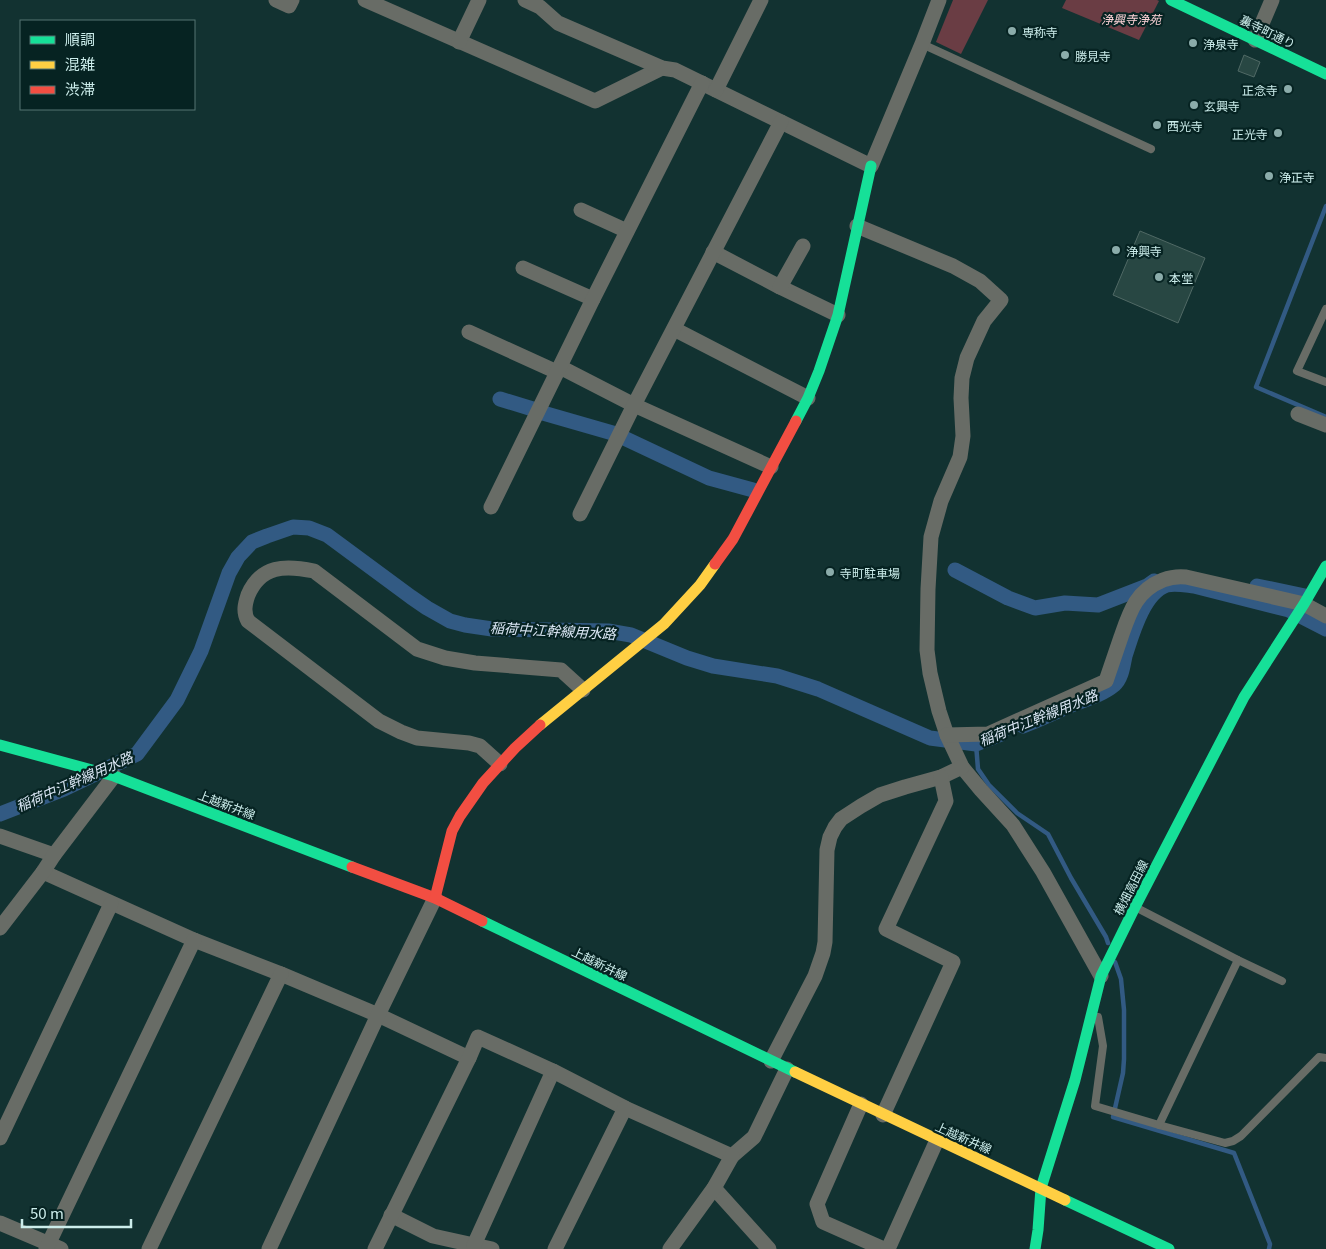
<svg xmlns="http://www.w3.org/2000/svg" width="1326" height="1249" viewBox="0 0 1326 1249" font-family="Georgia,'Noto Sans JP',serif">
<style>
.green{fill:#6a3d44}
.lines{fill:none;stroke-linecap:round;stroke-linejoin:round}
.stream{stroke:#325a83;stroke-width:4.5}
.canal{stroke:#325a83;stroke-width:15}
.building{fill:#284743;stroke:#506965}
.lane{stroke:#686c66;stroke-width:8}
.street{stroke:#686c66;stroke-width:15}
.fast{stroke:#16e098;stroke-width:11}
.slow{stroke:#ffcf43;stroke-width:11}
.jam{stroke:#f24e42;stroke-width:11}
.poi-dot{fill:#8bacaa;stroke:#062322;stroke-width:2}
.labels{text-anchor:middle;dominant-baseline:central;stroke-width:4.5;stroke-linejoin:round;paint-order:stroke}
.park-label{font-size:12px;font-style:italic;fill:#fdd3d7;stroke:#062322}
.poi-label{font-size:12px;fill:#ccedeb;stroke:#062322;text-anchor:start}
.street-label{font-size:12px;fill:#ccedeb;stroke:#062322}
.water-label{font-size:14px;font-style:italic;fill:#dae6f4;stroke:#062322}
</style>
<rect width="100%" height="100%" fill="#123231"/>
<g class="green">
<path d="M953,0h35l-27,54 -25,-12z"/>
<path d="M1066,0h91l2,1 -20,39 -77,-32z"/>
</g>
<g class="lines">
<g class="stream">
<path d="M1326,206l-70,181 70,30"/>
<path d="M976,744l2,25 11,16 28,28 31,21 23,44 35,59 2,6"/>
<path d="M1115,962l6,17 3,31v49l-1,14 -10,44 121,36 36,91 -1,5"/>
</g>
<g class="canal">
<path d="M500,399l36,11"/>
<path d="M543,413l73,21"/>
<path d="M624,438l85,40 44,12"/>
<path d="M955,570l53,28 27,10 30,-5 33,2 49,-19 7,-5"/>
<path d="M1257,586l48,10"/>
<path d="M1023,726c16,-6 31,-13 46,-20 15,-6 33,-11 45,-21 8,-7 9,-20 11,-29 7,-21 18,-63 42,-71 8,-2 18,0 27,1l95,24 37,19"/>
<path d="M0,814l64,-25 73,-35 40,-54 24,-49 28,-78 9,-16 14,-15 15,-6 26,-9 16,1 18,7 84,62 16,11 23,13 15,4 27,4 116,2 23,4 56,23 26,8 64,10 41,13 112,49 46,6 25,-10"/>
</g>
</g>
<g class="building">
<path d="M1244,55l16,7 -6,15 -16,-6z"/>
<path d="M1140,231l65,27 -27,65 -65,-28z"/>
</g>
<g class="lines">
<g class="lane">
<path d="M922,44l229,105"/>
<path d="M1326,309l-29,62 29,11"/>
<path d="M1137,908l101,52 44,21"/>
<path d="M1098,1017l5,29 -8,60 64,19 66,18 8,-2 8,-5 78,-79 7,1"/>
<path d="M1159,1125l79,-165"/>
</g>
<g class="street">
<path d="M276,0l13,6 3,-6"/>
<path d="M365,0l230,101 67,-33"/>
<path d="M525,0l15,7 18,16 104,45 13,2 196,96 51,-122 17,-44"/>
<path d="M1255,40l17,-40"/>
<path d="M459,42l20,-42"/>
<path d="M716,90l45,-90"/>
<path d="M581,210l46,21"/>
<path d="M857,226l96,40 27,15 21,19 -17,21 -17,37 -5,20 -1,20 2,38 -3,21 -19,44 -10,36 -3,52 -1,61 3,23 9,38 8,24 15,32 19,23 32,35 30,47 58,104"/>
<path d="M713,252l67,35 58,28"/>
<path d="M523,268l70,31"/>
<path d="M780,287l23,-41"/>
<path d="M674,329l134,69"/>
<path d="M469,332l88,40"/>
<path d="M560,367l74,38 137,62"/>
<path d="M1298,414l28,11"/>
<path d="M491,507l102,-208 109,-216"/>
<path d="M580,514l54,-109 147,-283"/>
<path d="M947,735l41,-1 118,-53c5,-15 10,-29 15,-44 9,-26 15,-46 42,-57 8,-3 14,-4 23,-3l118,27 22,12"/>
<path d="M500,764l-20,-18 -11,-3 -52,-5 -16,-6 -22,-11 -131,-100c-5,-9 -3,-17 0,-26 13,-30 37,-30 66,-24l103,78 28,9 30,5 86,7 22,20"/>
<path d="M0,836l54,19"/>
<path d="M43,872l151,68 87,34 97,41 91,43"/>
<path d="M0,928l43,-56 11,-17 60,-79"/>
<path d="M771,1061l44,-85 8,-23 2,-11 2,-92 3,-13 5,-10 6,-8 20,-13 19,-11 25,-8 36,-10 21,-10"/>
<path d="M861,1104l-44,100 6,18 61,27"/>
<path d="M883,1115l70,-153 -67,-33 60,-128 -5,-24"/>
<path d="M0,1138l111,-234"/>
<path d="M714,1188l55,61"/>
<path d="M391,1215l42,21 59,13"/>
<path d="M0,1223l61,26"/>
<path d="M474,1245l79,-174"/>
<path d="M46,1249l148,-309"/>
<path d="M149,1249l132,-275"/>
<path d="M269,1249l109,-234 57,-117"/>
<path d="M375,1249l94,-191 9,-21 75,34 72,37 107,48 22,-19 33,-68"/>
<path d="M555,1249l70,-141"/>
<path d="M670,1249l44,-61 18,-32"/>
<path d="M888,1249l49,-109"/>
</g>
<g class="fast">
<path d="M1171,0l155,74"/>
<path d="M796,421l12,-23 11,-27 19,-56 33,-149"/>
<path d="M0,745l114,31 238,91"/>
<path d="M482,921l313,151"/>
<path d="M1065,1200l104,49"/>
<path d="M1035,1249l3,-19 3,-42 34,-108 26,-104 34,-69 109,-210 60,-93 22,-38"/>
</g>
<g class="slow">
<path d="M540,725l124,-101 36,-39 15,-21"/>
<path d="M795,1072l270,128"/>
</g>
<g class="jam">
<path d="M715,564l18,-25 63,-118"/>
<path d="M352,867l83,31 47,23"/>
<path d="M435,898l17,-67 8,-15 23,-33 32,-35 25,-23"/>
</g>
</g>
<g class="poi-dot">
<circle cx="1012" cy="31" r="5"/>
<circle cx="1193" cy="43" r="5"/>
<circle cx="1065" cy="55" r="5"/>
<circle cx="1288" cy="89" r="5"/>
<circle cx="1194" cy="105" r="5"/>
<circle cx="1157" cy="125" r="5"/>
<circle cx="1278" cy="133" r="5"/>
<circle cx="1269" cy="176" r="5"/>
<circle cx="1116" cy="250" r="5"/>
<circle cx="1159" cy="277" r="5"/>
<circle cx="830" cy="572" r="5"/>
</g>
<g class="labels">
<g class="park-label">
<text x="1131" y="18">浄興寺浄苑</text>
</g>
<g class="poi-label">
<text x="1022" y="31">専称寺</text>
<text x="1203" y="43">浄泉寺</text>
<text x="1075" y="55">勝見寺</text>
<text x="1278" y="89" text-anchor="end">正念寺</text>
<text x="1204" y="105">玄興寺</text>
<text x="1167" y="125">西光寺</text>
<text x="1268" y="133" text-anchor="end">正光寺</text>
<text x="1279" y="176">浄正寺</text>
<text x="1126" y="250">浄興寺</text>
<text x="1169" y="277">本堂</text>
<text x="840" y="572">寺町駐車場</text>
</g>
<g class="street-label">
<text transform="translate(1268 31) rotate(26)">裏寺町通り</text>
<text transform="translate(227 804) rotate(21)">上越新井線</text>
<text transform="translate(1130 887) rotate(-63)">横畑高田線</text>
<text transform="translate(600 963) rotate(26)">上越新井線</text>
<text transform="translate(964 1137) rotate(24)">上越新井線</text>
</g>
<g class="water-label">
<text transform="translate(553 630) rotate(3)">稲荷中江幹線用水路</text>
<text transform="translate(1038 717) rotate(-22)">稲荷中江幹線用水路</text>
<text transform="translate(74 781) rotate(-24)">稲荷中江幹線用水路</text>
</g>
</g>
<rect x="20" y="20" width="175" height="90" fill="#062322" stroke="#557472"/>
<rect x="30" y="36" width="25" height="8" fill="#16e098" stroke="#557472"/>
<text x="65" y="45" font-size="15" fill="#ccedeb">順調</text>
<rect x="30" y="61" width="25" height="8" fill="#ffcf43" stroke="#557472"/>
<text x="65" y="70" font-size="15" fill="#ccedeb">混雑</text>
<rect x="30" y="86" width="25" height="8" fill="#f24e42" stroke="#557472"/>
<text x="65" y="95" font-size="15" fill="#ccedeb">渋滞</text>
<path d="M22 1219v8h109v-8" fill="none" stroke="#ccedeb" stroke-width="2.5"/>
<text x="30" y="1219" font-size="15" fill="#ccedeb" stroke="#062322" stroke-width="4" paint-order="stroke">50 m</text>
</svg>
